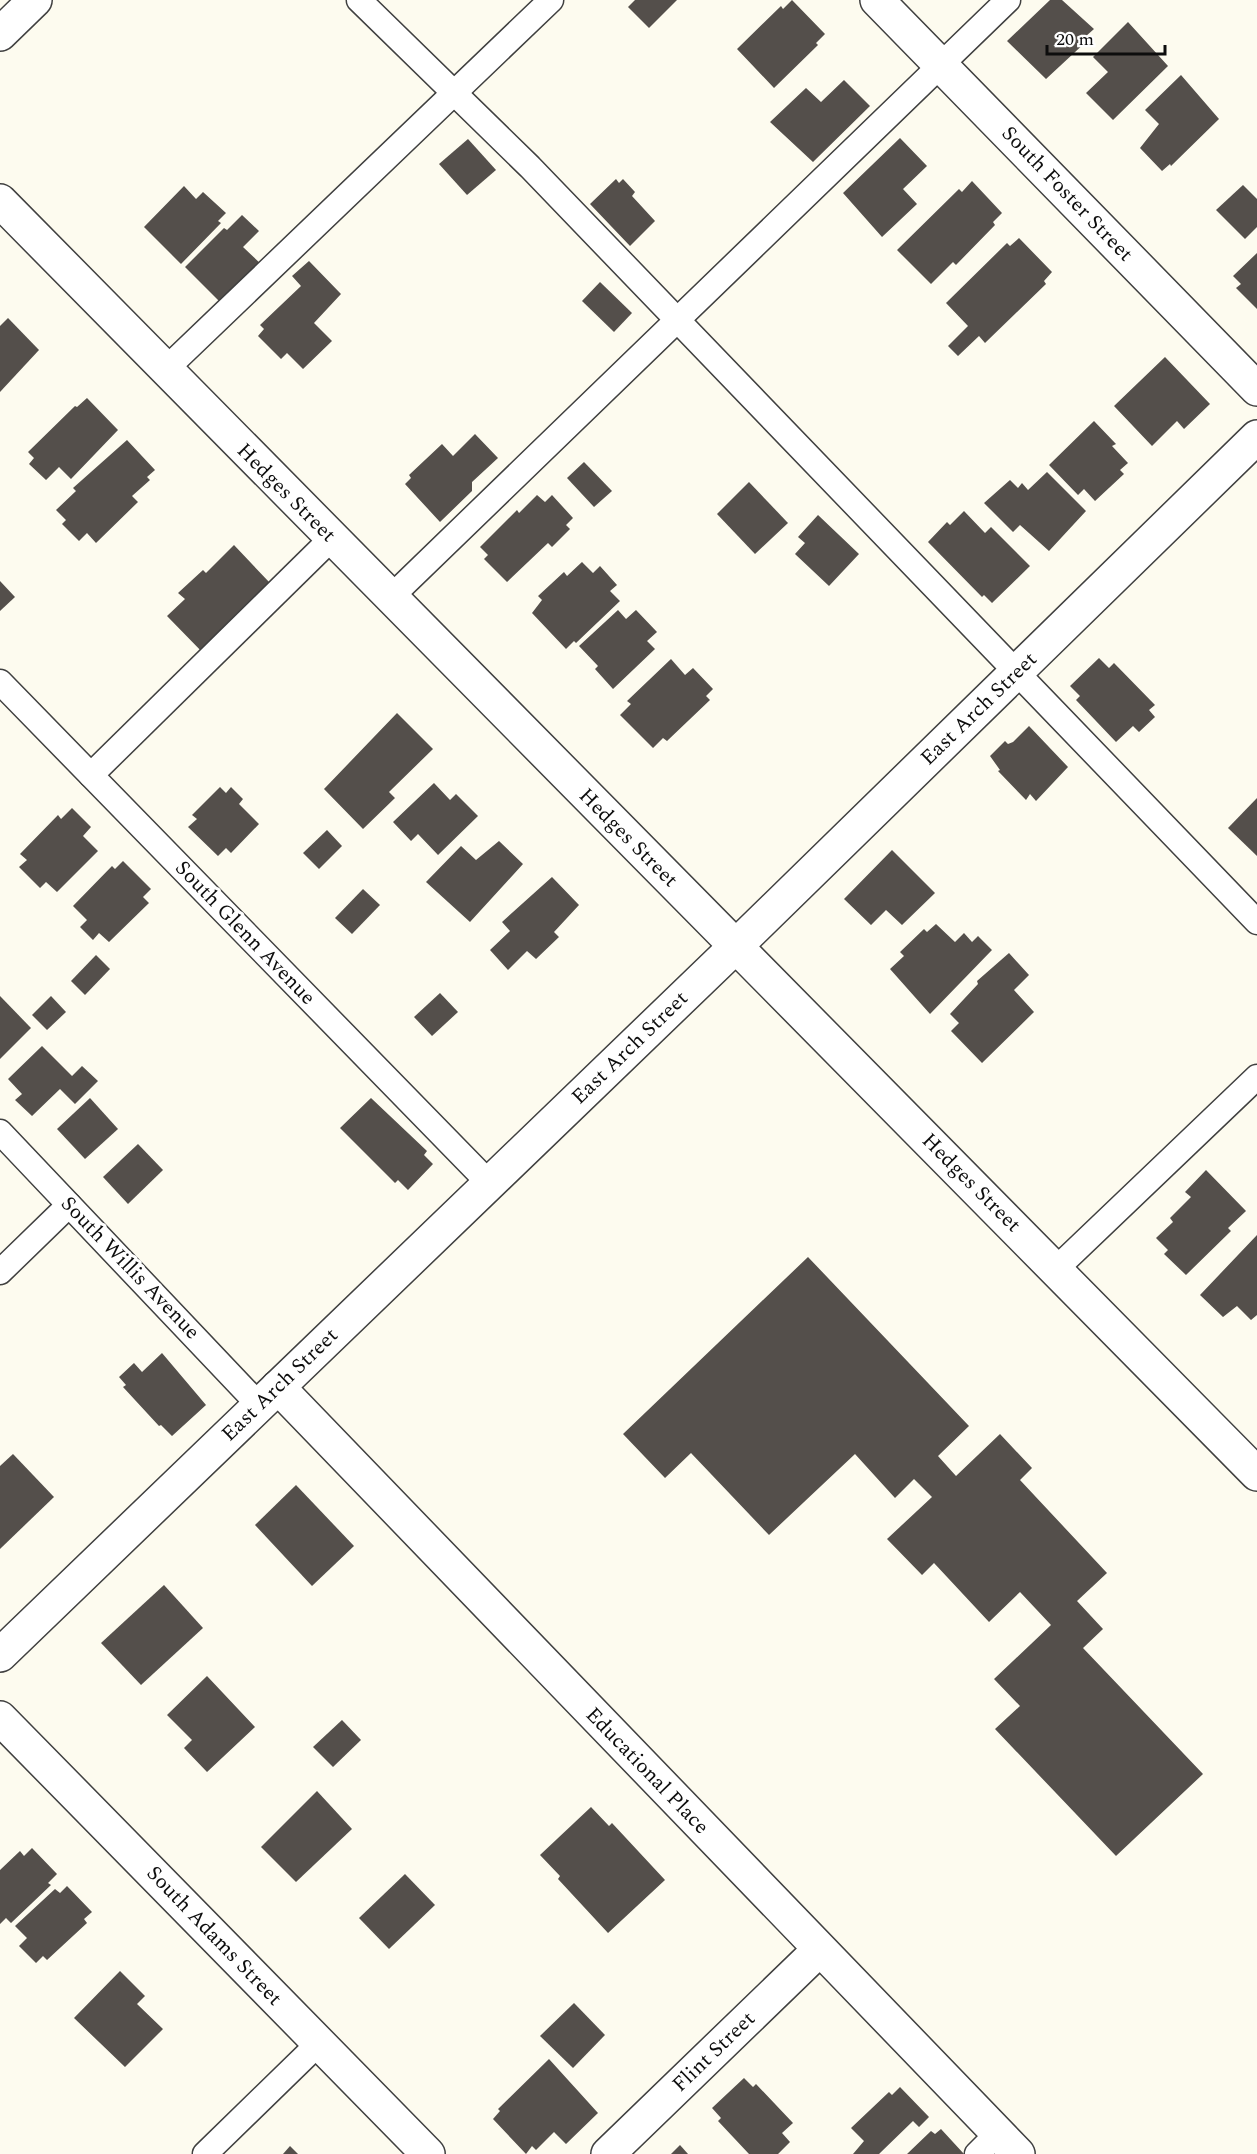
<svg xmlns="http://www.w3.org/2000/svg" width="1257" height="2154" viewBox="0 0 1257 2154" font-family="Spectral,serif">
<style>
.building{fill:#544f4b}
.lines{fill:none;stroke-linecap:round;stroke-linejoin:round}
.service-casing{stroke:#404040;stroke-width:27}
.minor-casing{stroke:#404040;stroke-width:36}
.tertiary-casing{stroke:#404040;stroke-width:36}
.service{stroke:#fff;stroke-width:24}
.minor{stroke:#fff;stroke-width:33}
.tertiary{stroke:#fff;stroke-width:33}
.labels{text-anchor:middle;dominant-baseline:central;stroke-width:6;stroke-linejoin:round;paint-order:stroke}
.street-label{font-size:21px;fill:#0d0d0d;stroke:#fff}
</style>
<rect width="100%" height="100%" fill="#fdfbef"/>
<g class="building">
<path d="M635,0h42l-28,28 -21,-21z"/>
<path d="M792,0l33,34 -9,9 2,2 -44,43 -37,-39 44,-43 2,3z"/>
<path d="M1050,0h12l32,29 -9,8 3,3 -42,39 -39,-38z"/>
<path d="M1128,22l40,44 -55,54 -27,-27 22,-21 -15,-15z"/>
<path d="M1181,75l38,44 -48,47 -1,-2 -8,7 -22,-23 19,-24 -14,-14z"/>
<path d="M844,80l26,26 -57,56 -43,-40 36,-34 15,14z"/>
<path d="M900,138l27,28 -24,23 14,15 -35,33 -39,-44z"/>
<path d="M468,139l28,31 -29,25 -28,-31z"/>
<path d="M616,179l3,4 4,-4 12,13 -3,4 23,25 -25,25 -40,-42z"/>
<path d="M972,181l30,32 -9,9 2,3 -39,40 -3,-3 -22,22 -34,-34 62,-61 3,3z"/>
<path d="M1243,185l14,14v28l-12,12 -29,-29z"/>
<path d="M184,186l12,13 7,-7 23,21 -8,8 3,2 -40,41 -37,-37z"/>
<path d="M242,215l17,16 -16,16 19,18 -40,39 -37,-37 39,-39 3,2z"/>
<path d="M1019,238l33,34 -8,9 2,3 -61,59 -6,-7 -21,20 -10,-10 20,-20 -22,-23 61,-60 3,3z"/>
<path d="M1257,253v56l-21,-21 5,-4 -8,-8z"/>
<path d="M309,261l32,33 -27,29 18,18 -29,28 -16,-16 -6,6 -23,-23 6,-7 -4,-4 41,-39 -9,-10z"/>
<path d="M600,282l32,31 -18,19 -32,-31z"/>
<path d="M8,318l31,32 -39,42v-66z"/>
<path d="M1165,357l45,47 -26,25 -7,-8 -25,25 -38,-40z"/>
<path d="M87,398l31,32 -47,49 -12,-12 -13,13 -17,-16 5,-6 -6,-6 47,-46 2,1z"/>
<path d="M1094,421l22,23 -4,2 16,17 -8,7 4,4 -29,27 -11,-12 -6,6 -29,-30z"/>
<path d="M475,434l23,24 -26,24v9l-32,31 -35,-38 6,-6 -2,-3 33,-31 11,12z"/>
<path d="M127,440l28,30 -8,7 3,3 -18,16 6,6 -42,41 -9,-10 -8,8 -17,-17 4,-4 -10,-10 20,-19 -3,-3z"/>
<path d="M584,462l28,29 -18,16 -27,-29z"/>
<path d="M1047,472l39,39 -37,40 -29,-26 -7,7 -29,-29 26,-23 8,8 4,-5 6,7z"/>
<path d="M749,482l39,41 -33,31 -38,-40z"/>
<path d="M537,495l8,7 7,-7 21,23 -7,7 4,4 -18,18 -4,-4 -41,39 -23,-23 4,-4 -8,-8 37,-37 2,3z"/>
<path d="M964,511l21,22 6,-6 39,39 -38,37 -8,-8 -2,2 -54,-55 19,-20 3,3z"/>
<path d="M818,515l41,39 -30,32 -34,-32 10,-11 -7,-6z"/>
<path d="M234,545l35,37 -48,47 6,7 -21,20 -39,-40 18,-17 -7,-6 25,-23 3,3z"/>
<path d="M582,562l11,11 7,-7 17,19 -7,6 10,10 -44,42 -2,-2 -8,8 -34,-36 10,-13 -4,-4 26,-24 3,4z"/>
<path d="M0,581l15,16 -15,14z"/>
<path d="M618,610l8,9 10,-9 21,22 -10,9 8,8 -42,40 -18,-20 3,-3 -19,-20z"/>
<path d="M1099,658l10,10 5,-5 41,42 -6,5 6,7 -16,15 -6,-6 -17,16 -40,-42 4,-4 -10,-10z"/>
<path d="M671,659l14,16 8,-7 20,21 -7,7 4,4 -43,41 -4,-3 -10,10 -33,-33 11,-11 -4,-3z"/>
<path d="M397,713l36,36 -44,43 6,6 -32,31 -39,-40z"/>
<path d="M1029,726l39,41 -32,34 -6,-7 -4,6 -28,-29 2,-1 -10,-14 15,-15 3,3 5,-2z"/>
<path d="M434,783l16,17 6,-6 22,22 -40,39 -20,-21 -7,7 -18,-19z"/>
<path d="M220,787l6,6 5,-6 12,12 -4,5 20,20 -28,29 -5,-5 -8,8 -30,-29 9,-8 -5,-4z"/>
<path d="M1257,798v58l-29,-28z"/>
<path d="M72,808l19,19 -8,9 15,15 -41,41 -11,-10 -6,6 -21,-21 8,-7 -7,-6 38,-39 3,4z"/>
<path d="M327,830l15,16 -23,23 -16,-16z"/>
<path d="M499,841l24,23 -53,58 -44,-40 35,-36 15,14z"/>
<path d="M892,850l43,43 -33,32 -16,-15 -15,15 -27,-26z"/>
<path d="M123,861l28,28 -8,8 6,6 -40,39 -10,-9 -6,7 -13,-13 7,-7 -14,-14 39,-40 3,3z"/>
<path d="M552,877l27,28 -25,27 5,5 -23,22 -9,-8 -19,19 -18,-20 20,-19 -8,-9z"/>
<path d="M363,889l17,16 -28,29 -17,-16z"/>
<path d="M936,924l19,18 9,-9 8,9 6,-6 14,14 -62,64 -40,-45 14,-13 -4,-4 24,-23 3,3z"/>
<path d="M1009,953l20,22 -15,15 20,22 -52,51 -31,-32 8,-8 -9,-9 28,-30 -1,-3z"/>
<path d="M96,955l14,14 -25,26 -14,-14z"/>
<path d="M440,993l18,19 -26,24 -18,-19z"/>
<path d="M0,996l31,32 -31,31z"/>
<path d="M51,996l15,16 -19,18 -15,-15z"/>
<path d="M42,1046l30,30 10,-10 16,15 -23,23 -15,-15 -28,27 -17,-16 7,-6 -14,-15z"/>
<path d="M90,1098l28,31 -33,30 -28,-30z"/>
<path d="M371,1098l56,53 -3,4 9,9 -25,26 -10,-10 -3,3 -55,-55z"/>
<path d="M138,1144l25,26 -35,34 -25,-27z"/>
<path d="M1206,1170l40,41 -18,17 3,3 -45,44 -22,-21 4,-4 -12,-12 17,-16 -3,-4 21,-21 -6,-5z"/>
<path d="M1257,1235v80l-6,5 -14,-14 -14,11 -23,-22z"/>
<path d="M808,1257l161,169 -31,30 18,20 44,-42 32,34 -12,12 87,93 -30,28 26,28 -20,19 120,126 -87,82 -121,-127 25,-23 -26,-27 57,-54 -31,-33 -31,30 -55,-59 -12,12 -35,-36 45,-42 -18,-18 -19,19 -40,-44 -86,81 -78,-82 -26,25 -42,-44z"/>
<path d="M162,1353l44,52 -34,31 -11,-11 -2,1 -36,-39 3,-2 -7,-8 15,-14 8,9z"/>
<path d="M13,1454l41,43 -54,52v-83z"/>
<path d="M296,1485l58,61 -42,40 -57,-61z"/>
<path d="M164,1585l39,43 -62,57 -40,-42z"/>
<path d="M207,1676l48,51 -48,45 -23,-24 8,-8 -25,-25z"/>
<path d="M342,1720l19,20 -28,27 -20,-20z"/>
<path d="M317,1791l35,38 -56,53 -35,-35z"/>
<path d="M591,1807l18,19 3,-3 53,57 -57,53 -50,-54 2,-3 -20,-21z"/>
<path d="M32,1848l25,26 -9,9 3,2 -40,38 -5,-5 -6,6v-54l20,-19 4,5z"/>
<path d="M405,1874l30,31 -46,44 -30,-31z"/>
<path d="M67,1886l25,26 -8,7 3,4 -40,37 -4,-4 -7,7 -17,-17 8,-8 -12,-12 40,-37 5,4z"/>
<path d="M120,1971l25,25 -8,8 26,25 -38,38 -51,-49z"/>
<path d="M574,2003l31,32 -32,33 -33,-32z"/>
<path d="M549,2059l49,54 -32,31 -12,-12 -18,18 -4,-4 -6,8 -33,-35 7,-8 -2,-2z"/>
<path d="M744,2078l9,9 3,-3 37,39 -11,10 8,9 -12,12h-29l-31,-33 3,-3 -9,-10z"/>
<path d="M900,2087l29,30 -10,10 -6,-6 -34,33h-26l11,-13 -13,-13 38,-36 3,3z"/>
<path d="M941,2129l23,25h-57l24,-23 4,3z"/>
<path d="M680,2145l8,9h-17z"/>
<path d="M290,2146l8,8h-15z"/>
</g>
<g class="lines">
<defs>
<g id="service">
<path d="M359,0l171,167 727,755"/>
<path d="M165,370l386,-370"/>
<path d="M390,598l618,-598"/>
<path d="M0,682l489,501"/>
<path d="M91,775l240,-236"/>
<path d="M0,1132l259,273"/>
<path d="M1056,1269l201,-192"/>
<path d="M0,1272l69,-67"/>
<path d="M205,2154l114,-111"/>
<path d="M977,2154l21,-21"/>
</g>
<g id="minor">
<path d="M877,0l380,389"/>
<path d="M278,1387l740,767"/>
<path d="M0,1655l736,-709 521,-509"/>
<path d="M0,1718l428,436"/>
<path d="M608,2154l211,-204"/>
</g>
<g id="tertiary">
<path d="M0,34l35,-34"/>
<path d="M0,201l1257,1273"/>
</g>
</defs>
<use href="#service" class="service-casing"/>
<use href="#minor" class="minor-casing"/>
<use href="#tertiary" class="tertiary-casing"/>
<use href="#service" class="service"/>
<use href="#minor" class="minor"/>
<use href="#tertiary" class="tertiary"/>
</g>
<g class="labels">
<g class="street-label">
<text transform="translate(1067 194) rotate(46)">South Foster Street</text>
<text transform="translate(286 493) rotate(45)">Hedges Street</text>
<text transform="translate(979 709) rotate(-44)">East Arch Street</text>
<text transform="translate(628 838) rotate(45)">Hedges Street</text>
<text transform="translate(245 933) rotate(46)">South Glenn Avenue</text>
<text transform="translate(630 1048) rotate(-44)">East Arch Street</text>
<text transform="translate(971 1183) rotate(45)">Hedges Street</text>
<text transform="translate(130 1268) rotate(46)">South Willis Avenue</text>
<text transform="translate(280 1385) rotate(-44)">East Arch Street</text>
<text transform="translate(647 1771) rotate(46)">Educational Place</text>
<text transform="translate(214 1936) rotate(46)">South Adams Street</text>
<text transform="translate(714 2052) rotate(-44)">Flint Street</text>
</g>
</g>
<path d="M1047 45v9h118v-9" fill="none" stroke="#0d0d0d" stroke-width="3"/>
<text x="1056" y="45" font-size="18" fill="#0d0d0d" stroke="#ffffff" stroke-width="4.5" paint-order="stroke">20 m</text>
</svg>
